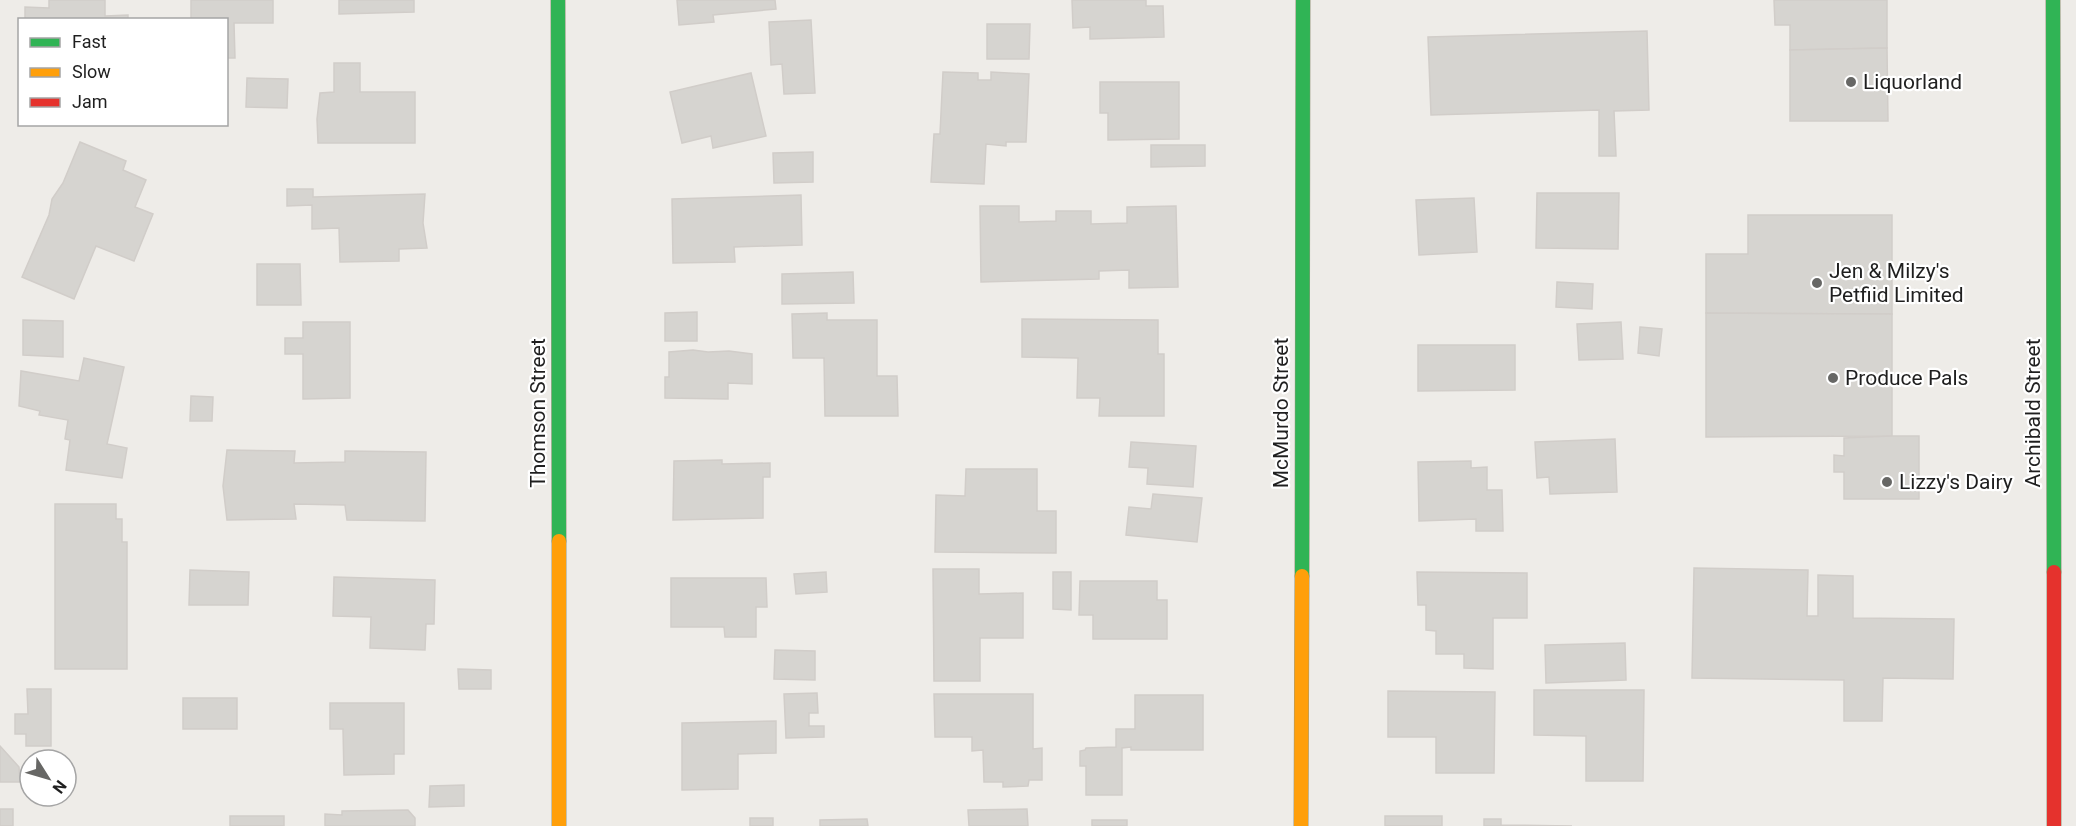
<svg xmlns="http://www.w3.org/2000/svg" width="2076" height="826" viewBox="0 0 2076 826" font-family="Roboto,sans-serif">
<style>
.building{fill:#d6d4d0;stroke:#d1cdc9;stroke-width:1.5}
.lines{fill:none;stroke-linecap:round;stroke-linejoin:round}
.fast-casing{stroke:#97987f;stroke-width:15}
.slow-casing{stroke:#97987f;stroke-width:15}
.jam-casing{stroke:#97987f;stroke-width:15}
.fast{stroke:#30b455;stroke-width:14}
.slow{stroke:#ff9f0a;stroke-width:14}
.jam{stroke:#e5322d;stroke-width:14}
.poi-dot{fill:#676765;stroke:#fff;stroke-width:2}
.labels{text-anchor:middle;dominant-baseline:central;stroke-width:4.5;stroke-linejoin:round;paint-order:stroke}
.poi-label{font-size:21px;fill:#1f1f1f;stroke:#fff;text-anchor:start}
.street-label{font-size:21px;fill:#1f1f1f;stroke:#fff}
</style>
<rect width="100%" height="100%" fill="#eeece8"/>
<g class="building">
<path d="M49,0h56v16l23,-1v5h-103v-13l24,1z"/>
<path d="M191,0h82v23h-39l1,35h-9v-38h-35z"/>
<path d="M339,0h75v12l-75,2z"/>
<path d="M677,0h98l1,9 -63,6 1,7 -35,3z"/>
<path d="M1072,0h74v6h17l1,31 -74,2v-12l-17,1z"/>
<path d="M1774,0h113v48l-97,2v-25h-15z"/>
<path d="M811,20l4,73 -31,1 -2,-30 -11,1 -2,-43z"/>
<path d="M987,24h43l-1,35h-42z"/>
<path d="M1647,31l2,79 -35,1 2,45h-17v-46l-168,5 -3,-78z"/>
<path d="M1887,48l1,73h-98v-71z"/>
<path d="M334,63h26v29h55v51h-97l-1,-24 3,-26 14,-1z"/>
<path d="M943,72l35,1v7h13v-8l38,2 -3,68h-20v4l-20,-2 -2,40 -53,-2 3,-48h6z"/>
<path d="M751,73l15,63 -53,12 -2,-12 -29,7 -12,-51z"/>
<path d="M247,78l41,1 -1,29 -41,-1z"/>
<path d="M1100,82h79v57l-71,1v-27h-8z"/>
<path d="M80,142l46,19 -3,9 23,10 -11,27 18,7 -19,47 -38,-15 -22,53 -52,-22 27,-62 3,-16 11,-16z"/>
<path d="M1151,145h54v21l-54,1z"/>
<path d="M813,152v30l-39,1 -1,-30z"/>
<path d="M287,189h26v8l112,-3 -2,29 4,25 -28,1v12l-59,1 -1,-34 -27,1v-24l-25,1z"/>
<path d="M1537,193h82l-1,56 -82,-1z"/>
<path d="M801,195l1,50 -68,2 1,15 -62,1 -1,-64z"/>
<path d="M1474,198l3,54 -58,3 -3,-55z"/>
<path d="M980,206h39v16l37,-1v-10h35v13l36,-1v-16l49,-1 2,81 -49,1v-18l-30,1v8l-118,3z"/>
<path d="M1748,215h144v99l-186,-1v-59h42z"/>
<path d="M257,264h43l1,41h-44z"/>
<path d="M853,272l1,31 -72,1v-30z"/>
<path d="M1557,282l36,2 -1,25 -36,-2z"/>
<path d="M697,312v29h-32v-28z"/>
<path d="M827,313v7h50v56h20l1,40h-73l-1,-58h-31l-1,-44z"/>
<path d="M1706,313l186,1v122l-186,1z"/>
<path d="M1022,319l136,1v34h6v62h-65l1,-18h-23l1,-40 -56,-1z"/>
<path d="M23,320l40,1v36l-40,-2z"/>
<path d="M303,322h47v76l-47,1v-45h-18v-16h18z"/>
<path d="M1621,322l2,37 -44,1 -2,-36z"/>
<path d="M1640,327l22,2 -3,27 -21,-3z"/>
<path d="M1418,345h97v45l-97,1z"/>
<path d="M693,350l15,2 21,-1 23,3v30l-24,-1v16l-63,-1v-21h4v-25z"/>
<path d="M84,358l40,9 -17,77 20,4 -5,30 -56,-8 4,-30 -5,-1 3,-19 -29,-5 1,-4 -21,-5 2,-35 58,10z"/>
<path d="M191,396l22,1 -1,24h-22z"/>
<path d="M1892,436h27v63h-75v-27h-10v-17l10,1v-18z"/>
<path d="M1615,439l2,53 -67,2 -1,-17 -12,1 -2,-36z"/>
<path d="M1131,442l65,4 -3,41 -46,-3 1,-16 -19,-1z"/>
<path d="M227,450l68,1 -1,12 51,-1v-11l81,1 -1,69 -78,-1 -2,-15 -51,-1 2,15 -69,1 -4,-34z"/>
<path d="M722,460v4l48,-1v14h-7v41l-90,2 1,-59z"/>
<path d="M1471,461v7l16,-1v23h15l1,41h-27v-12l-57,2 -1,-59z"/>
<path d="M966,469h71v42h19v42l-121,-1 1,-57 29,1z"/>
<path d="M1153,494l49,4 -5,44 -71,-7 3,-28 22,2z"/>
<path d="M55,504h61v15h6v23h5v127h-72z"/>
<path d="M1694,568l114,2 -1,46h11v-41l35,1v42l101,1 -1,60 -70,-1 -1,43h-38v-41l-152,-2z"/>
<path d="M933,569h46v25l44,-1v45h-43v43h-46z"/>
<path d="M190,570l59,2 -1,33h-59z"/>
<path d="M826,572l1,20 -31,2 -2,-20z"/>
<path d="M1053,572h18v38l-18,-1z"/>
<path d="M1417,572l110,1v45h-34v51l-29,-1v-14h-28v-23l-10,-1v-25h-8z"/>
<path d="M334,577l101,3 -1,44h-8l-1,26 -55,-2 1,-31 -38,-1z"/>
<path d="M671,578h95l1,29h-11v30h-31l-1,-10h-53z"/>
<path d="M1080,581h77v19h10v39h-74v-24h-14z"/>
<path d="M1625,643l1,37 -80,3 -1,-38z"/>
<path d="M775,650l40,1v29l-41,-1z"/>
<path d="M458,669l33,1v19h-32z"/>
<path d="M27,689h24v57h-25v-12h-11v-20h13z"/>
<path d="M1534,690h110l-1,91h-57v-45l-52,-1z"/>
<path d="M1388,691l107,1 -1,81h-58v-36h-48z"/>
<path d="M817,693l1,20h-9v13h15v11l-38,1 -2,-44z"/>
<path d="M934,694h99v55l9,-1v32h-13l-1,6 -25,1v-5h-19l-1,-32 -11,1v-14h-37z"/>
<path d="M1135,695h68v55h-72v-3l-9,1v47h-36v-29h-6v-15l5,-1 1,-2 30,-1v-18h19z"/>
<rect x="183" y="698" width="54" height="31"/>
<path d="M330,703h74v51h-10v20l-50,1 -1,-46h-13z"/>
<path d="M776,721v32l-38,1v35l-56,1v-67z"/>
<path d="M0,746l19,21 1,15h-20z"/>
<path d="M464,785v21l-35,1 1,-21z"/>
<rect x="0" y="809" width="13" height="17"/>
<path d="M1027,809l1,17h-59l-1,-16z"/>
<path d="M408,810l7,8v8h-90v-12l17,1v-4z"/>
<rect x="230" y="816" width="54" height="10"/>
<rect x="1385" y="816" width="57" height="10"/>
<rect x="750" y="818" width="23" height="8"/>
<path d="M867,819l1,7h-48v-6z"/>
<path d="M1484,819h17v6l71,1h-88z"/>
<rect x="1092" y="820" width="35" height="6"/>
</g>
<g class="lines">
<defs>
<g id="fast">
<path d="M558,0l1,541"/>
<path d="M2053,0l1,572"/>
<path d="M1302,576l1,-576"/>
</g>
<g id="slow">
<path d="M559,541v285"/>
<path d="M1301,826l1,-250"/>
</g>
<path id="jam" d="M2054,572v254"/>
</defs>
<use href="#fast" class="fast-casing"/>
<use href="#slow" class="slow-casing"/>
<use href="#jam" class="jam-casing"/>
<use href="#fast" class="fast"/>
<use href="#slow" class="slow"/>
<use href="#jam" class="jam"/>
</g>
<g class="poi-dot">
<circle cx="1851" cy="82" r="6"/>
<circle cx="1817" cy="283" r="6"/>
<circle cx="1833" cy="378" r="6"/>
<circle cx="1887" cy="482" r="6"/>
</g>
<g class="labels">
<g class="poi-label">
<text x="1863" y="82">Liquorland</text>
<text x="1829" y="271">Jen &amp; Milzy's<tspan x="1829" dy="24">Petfiid Limited</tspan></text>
<text x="1845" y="378">Produce Pals</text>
<text x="1899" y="482">Lizzy's Dairy</text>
</g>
<g class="street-label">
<text transform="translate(538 413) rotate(-90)">Thomson Street</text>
<text transform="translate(1281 413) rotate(-90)">McMurdo Street</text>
<text transform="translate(2033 413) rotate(-90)">Archibald Street</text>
</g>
</g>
<rect x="18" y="18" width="210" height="108" fill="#ffffff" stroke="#a5a5a5" stroke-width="1.5"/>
<rect x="30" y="38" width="30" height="9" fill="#30b455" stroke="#a5a5a5" stroke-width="1.5"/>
<text x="72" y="48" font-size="18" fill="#1f1f1f">Fast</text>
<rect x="30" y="68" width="30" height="9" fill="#ff9f0a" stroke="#a5a5a5" stroke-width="1.5"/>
<text x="72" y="78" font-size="18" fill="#1f1f1f">Slow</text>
<rect x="30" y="98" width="30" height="9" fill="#e5322d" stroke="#a5a5a5" stroke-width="1.5"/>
<text x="72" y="108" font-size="18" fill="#1f1f1f">Jam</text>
<g transform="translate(48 778) rotate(127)"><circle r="28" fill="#ffffff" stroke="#a5a5a5" stroke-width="1.5"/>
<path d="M0-4.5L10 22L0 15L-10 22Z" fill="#676765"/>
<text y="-9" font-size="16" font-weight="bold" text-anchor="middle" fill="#1f1f1f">N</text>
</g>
</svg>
